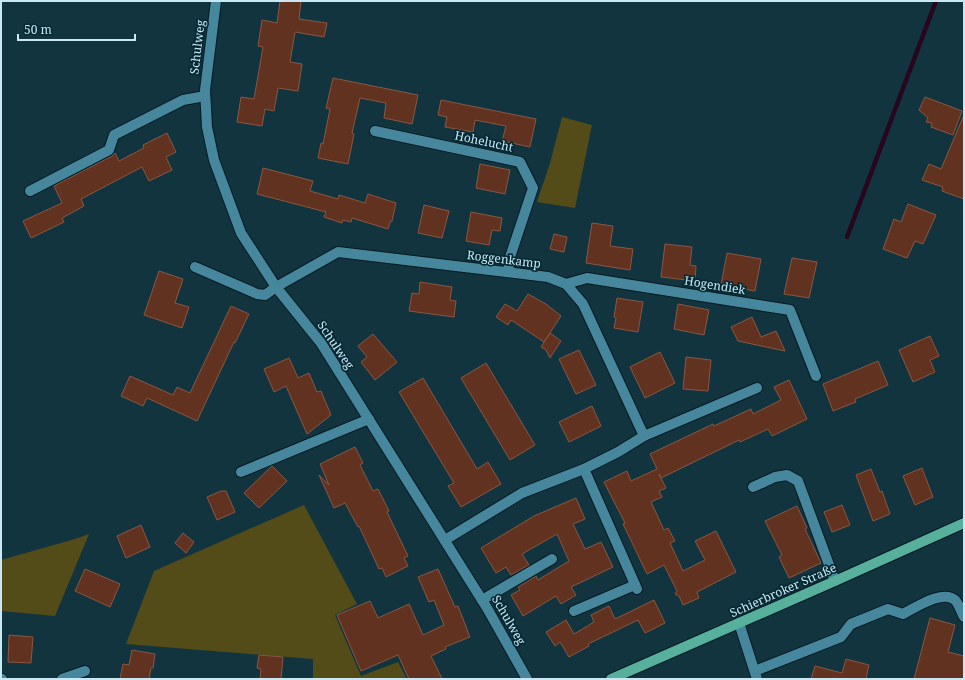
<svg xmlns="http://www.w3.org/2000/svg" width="965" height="680" viewBox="0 0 965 680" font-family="'Noto Serif',serif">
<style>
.green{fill:#534c18}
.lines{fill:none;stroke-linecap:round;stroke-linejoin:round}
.stream{stroke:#28071e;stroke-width:4.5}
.building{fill:#61321f;stroke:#8a5743}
.minor-casing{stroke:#061a21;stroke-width:12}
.major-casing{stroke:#061a21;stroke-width:12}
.minor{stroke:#46879d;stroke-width:10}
.major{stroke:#56b09c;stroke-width:10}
.labels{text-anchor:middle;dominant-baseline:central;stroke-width:3.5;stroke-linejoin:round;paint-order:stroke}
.street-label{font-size:12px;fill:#c9e8f4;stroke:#052a35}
</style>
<rect width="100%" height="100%" fill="#11343f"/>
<g class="green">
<path d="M562,117l30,8 -17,83 -38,-6 13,-39z"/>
<path d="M304,505l53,99 -22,11 26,61 37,-14 9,17h-94v-20l-187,-15 28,-73z"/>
<path d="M89,534l-34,82 -54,-5v-51l74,-21z"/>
</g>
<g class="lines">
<path class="stream" d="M847,237l89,-236"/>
</g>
<g class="building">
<path d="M280,1h21l-2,18 28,4 -3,14 -29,-5 -5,30 12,2 -4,27 -20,-3 -4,23 -9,-2 -3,17 -25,-4 4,-25 13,2 9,-52 -5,-1 4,-26 15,3z"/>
<path d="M333,78l85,17 -6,29 -28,-6 2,-15 -26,-5 -8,35 2,1 -6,30 -30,-6 3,-15 2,1 7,-35 -4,-1z"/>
<path d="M925,97l37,14 -9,24 -22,-8 1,-4 -6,-1 2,-4 -9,-8z"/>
<path d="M441,100l95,19 -6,28 -28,-6 4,-15 -31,-6 -2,12 -28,-5 2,-10 -9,-2z"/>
<path d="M964,115v84l-22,-8 1,-4 -21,-7 7,-16 12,5z"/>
<path d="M167,133l9,19 -10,5 6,13 -23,11 -7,-14 -61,32 3,7 -22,12 2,4 -33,16 -8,-17 39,-18 -8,-17 58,-30 3,-3 4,8 25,-13 -1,-3z"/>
<path d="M480,164l30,6 -5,24 -29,-6z"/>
<path d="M263,168l50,13 -3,10 28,8 1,-4 26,8 3,-9 28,9 -4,18 -2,1 -2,7 -36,-11 -1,4 -8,-2 -1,3 -18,-6 2,-5 -69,-18z"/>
<path d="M908,204l28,11 -13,29 -8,-3 -8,17 -24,-9 11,-30 7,3z"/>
<path d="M424,205l25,6 -7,27 -24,-5z"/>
<path d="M471,212l31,6 -2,13 -8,-1 -3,15 -23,-4z"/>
<path d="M592,223l21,3 -3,20 23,3 -3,21 -44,-7z"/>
<path d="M554,234l13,3 -3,15 -14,-3z"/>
<path d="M665,244l27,3 -2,18 6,1 -1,15 -34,-4z"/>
<path d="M727,253l34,6 -6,32 -34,-6z"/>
<path d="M792,258l25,4 -8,36 -25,-4z"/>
<path d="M159,271l24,8 -8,24 14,4 -7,21 -38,-13z"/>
<path d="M420,282l32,5 -2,13 6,1 -2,16 -45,-6 3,-18 7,1z"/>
<path d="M528,294l18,10 15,12 -17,26 -33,-22 -3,5 -12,-8 9,-13 12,7z"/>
<path d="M617,298l26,4 -5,30 -24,-4 2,-10 -2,-1z"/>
<path d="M678,304l31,6 -5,25 -30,-6z"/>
<path d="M231,306l18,8 -14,29 -1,-1 -37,79 -50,-23 -4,8 -22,-10 9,-20 43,19 4,-8 13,6z"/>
<path d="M752,317l9,20 15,-6 9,20 -47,-10 -7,-14z"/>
<path d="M550,333l11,8 -11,17 -4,-8 -5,-3z"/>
<path d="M373,334l24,28 -22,18 -14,-18 6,-5 -9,-11z"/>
<path d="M930,336l9,20 -9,4 5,12 -22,10 -14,-32z"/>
<path d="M579,350l17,35 -20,9 -17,-35z"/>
<path d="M660,352l15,31 -30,15 -15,-31z"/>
<path d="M686,357l25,3 -3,31 -25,-2z"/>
<path d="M289,358l9,20 11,-5 8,19 4,-1 10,24 -24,19 -21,-48 -12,6 -10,-23z"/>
<path d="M878,361l10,24 -33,14 1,3 -23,9 -10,-27z"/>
<path d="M486,363l49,82 -25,15 -49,-82z"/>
<path d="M423,378l54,91 11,-7 13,22 -40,23 -13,-21 6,-3 -55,-91z"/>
<path d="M789,380l18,39 -35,17 -4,-7 -28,13 -1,-2 -78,38 -2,-4 7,14 -7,3 3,6 -11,5 13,28 4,-2 7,13 -5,2 13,28 22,-11 -10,-19 21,-10 20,41 -39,20 2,6 -16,7 -4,-9 -4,-2 2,-3 -13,-26 -17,9 -24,-50 2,-1 -21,-41 23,-11 4,10 26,-12 -7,-15 63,-30 1,2 37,-17 2,5 28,-14 -7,-13z"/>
<path d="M592,406l9,20 -32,16 -10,-20z"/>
<path d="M355,447l8,16 -3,2 13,26 5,-2 11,22 -2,1 21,44 -4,2 4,8 -22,11 -4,-9 -3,1 -20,-43 -1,1 -13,-24 -11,5 -15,-33 10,10 -9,-21z"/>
<path d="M272,466l15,15 -28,27 -15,-15z"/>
<path d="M922,468l11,29 -18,8 -12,-29z"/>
<path d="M871,469l9,23 2,-1 8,23 -17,7 -17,-46z"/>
<path d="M221,491h5l9,21 -18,8 -10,-23z"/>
<path d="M576,498l9,21 -12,5 12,25 16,-7 12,25 -42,20 5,8 -15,9 -5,-8 -33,20 -12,-21 9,-5 -2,-3 18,-11 2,4 31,-19 -12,-27 -35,20 7,11 -18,10 -5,-8 -10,6 -15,-25 53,-32z"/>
<path d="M842,505l8,20 -18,7 -8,-20z"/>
<path d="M797,506l10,22 -2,1 16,34 -32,15 -10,-21 3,-2 -17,-34z"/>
<path d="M141,525l9,22 -24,11 -9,-22z"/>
<path d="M183,533l11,9 -8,11 -11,-10z"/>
<path d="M85,569l35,15 -10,23 -35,-16z"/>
<path d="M438,569l17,38 3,-1 12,31 -25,10 1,2 -15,7 11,23h-33l-11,-24 -37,16 -24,-56 33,-14 8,17 31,-14 14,31 21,-10 -10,-25 -5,2 -11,-25z"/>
<path d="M654,600l11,23 -20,10 -7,-13 -50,24 1,2 -20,11 -9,-15 -5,4 -9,-14 20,-12 8,14 20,-12 -3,-7 18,-9 6,13z"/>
<path d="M930,618l25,7 -7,27 16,4v23h-50z"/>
<path d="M9,635l24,2 -2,26 -23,-1z"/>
<path d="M132,650l23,4 -2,14h-2l-2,11h-29l3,-15 6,1z"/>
<path d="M259,655l24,2 -2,22h-21l1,-10 -4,-1z"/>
<path d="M846,659l23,6 -3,14h-55l4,-13 27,7z"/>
</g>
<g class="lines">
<defs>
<g id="minor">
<path d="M216,1l-11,89 2,37 7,33 27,73 35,54 45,56 166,265 40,71"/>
<path d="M375,131l145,31 13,26 -23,69 -2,15"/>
<path d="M30,191l79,-41 5,-15 69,-35 22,-4"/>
<path d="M195,267l62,27 8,1 11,-8 62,-35 210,25 18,7 17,20 61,132 113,-48"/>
<path d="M566,284l21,-6 203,32 26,66"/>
<path d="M584,469l53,120"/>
<path d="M241,472l128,-53"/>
<path d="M753,487l22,-10 12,-2 11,6 37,100"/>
<path d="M445,540l77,-47 62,-24 34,-17 26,-16"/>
<path d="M482,600l70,-41"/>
<path d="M574,611l61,-26"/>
<path d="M739,623l18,56"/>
<path d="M755,671l86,-34 10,-13 37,-15 15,5c12,-6 40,-25 52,-14 4,4 6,12 9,17"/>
<path d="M1,679h1"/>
<path d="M62,679l23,-8"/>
</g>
<path id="major" d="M611,679l224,-98 129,-58"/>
</defs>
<use href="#minor" class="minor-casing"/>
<use href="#major" class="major-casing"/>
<use href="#minor" class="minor"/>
<use href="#major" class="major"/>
</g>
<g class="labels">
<g class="street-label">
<text transform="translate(197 47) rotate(-83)">Schulweg</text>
<text transform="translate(484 141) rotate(12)">Hohelucht</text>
<text transform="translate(504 259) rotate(7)">Roggenkamp</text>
<text transform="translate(715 285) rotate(9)">Hogendiek</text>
<text transform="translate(336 345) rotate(56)">Schulweg</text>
<text transform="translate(783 590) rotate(-24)">Schierbroker Straße</text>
<text transform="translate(509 620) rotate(60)">Schulweg</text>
</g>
</g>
<rect width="965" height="680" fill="none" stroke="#c9e8f4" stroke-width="4"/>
<path d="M18 34v6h117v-6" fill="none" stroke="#c9e8f4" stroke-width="2"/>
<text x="24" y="34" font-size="12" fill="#c9e8f4" stroke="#052a35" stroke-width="3" paint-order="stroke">50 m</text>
</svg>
